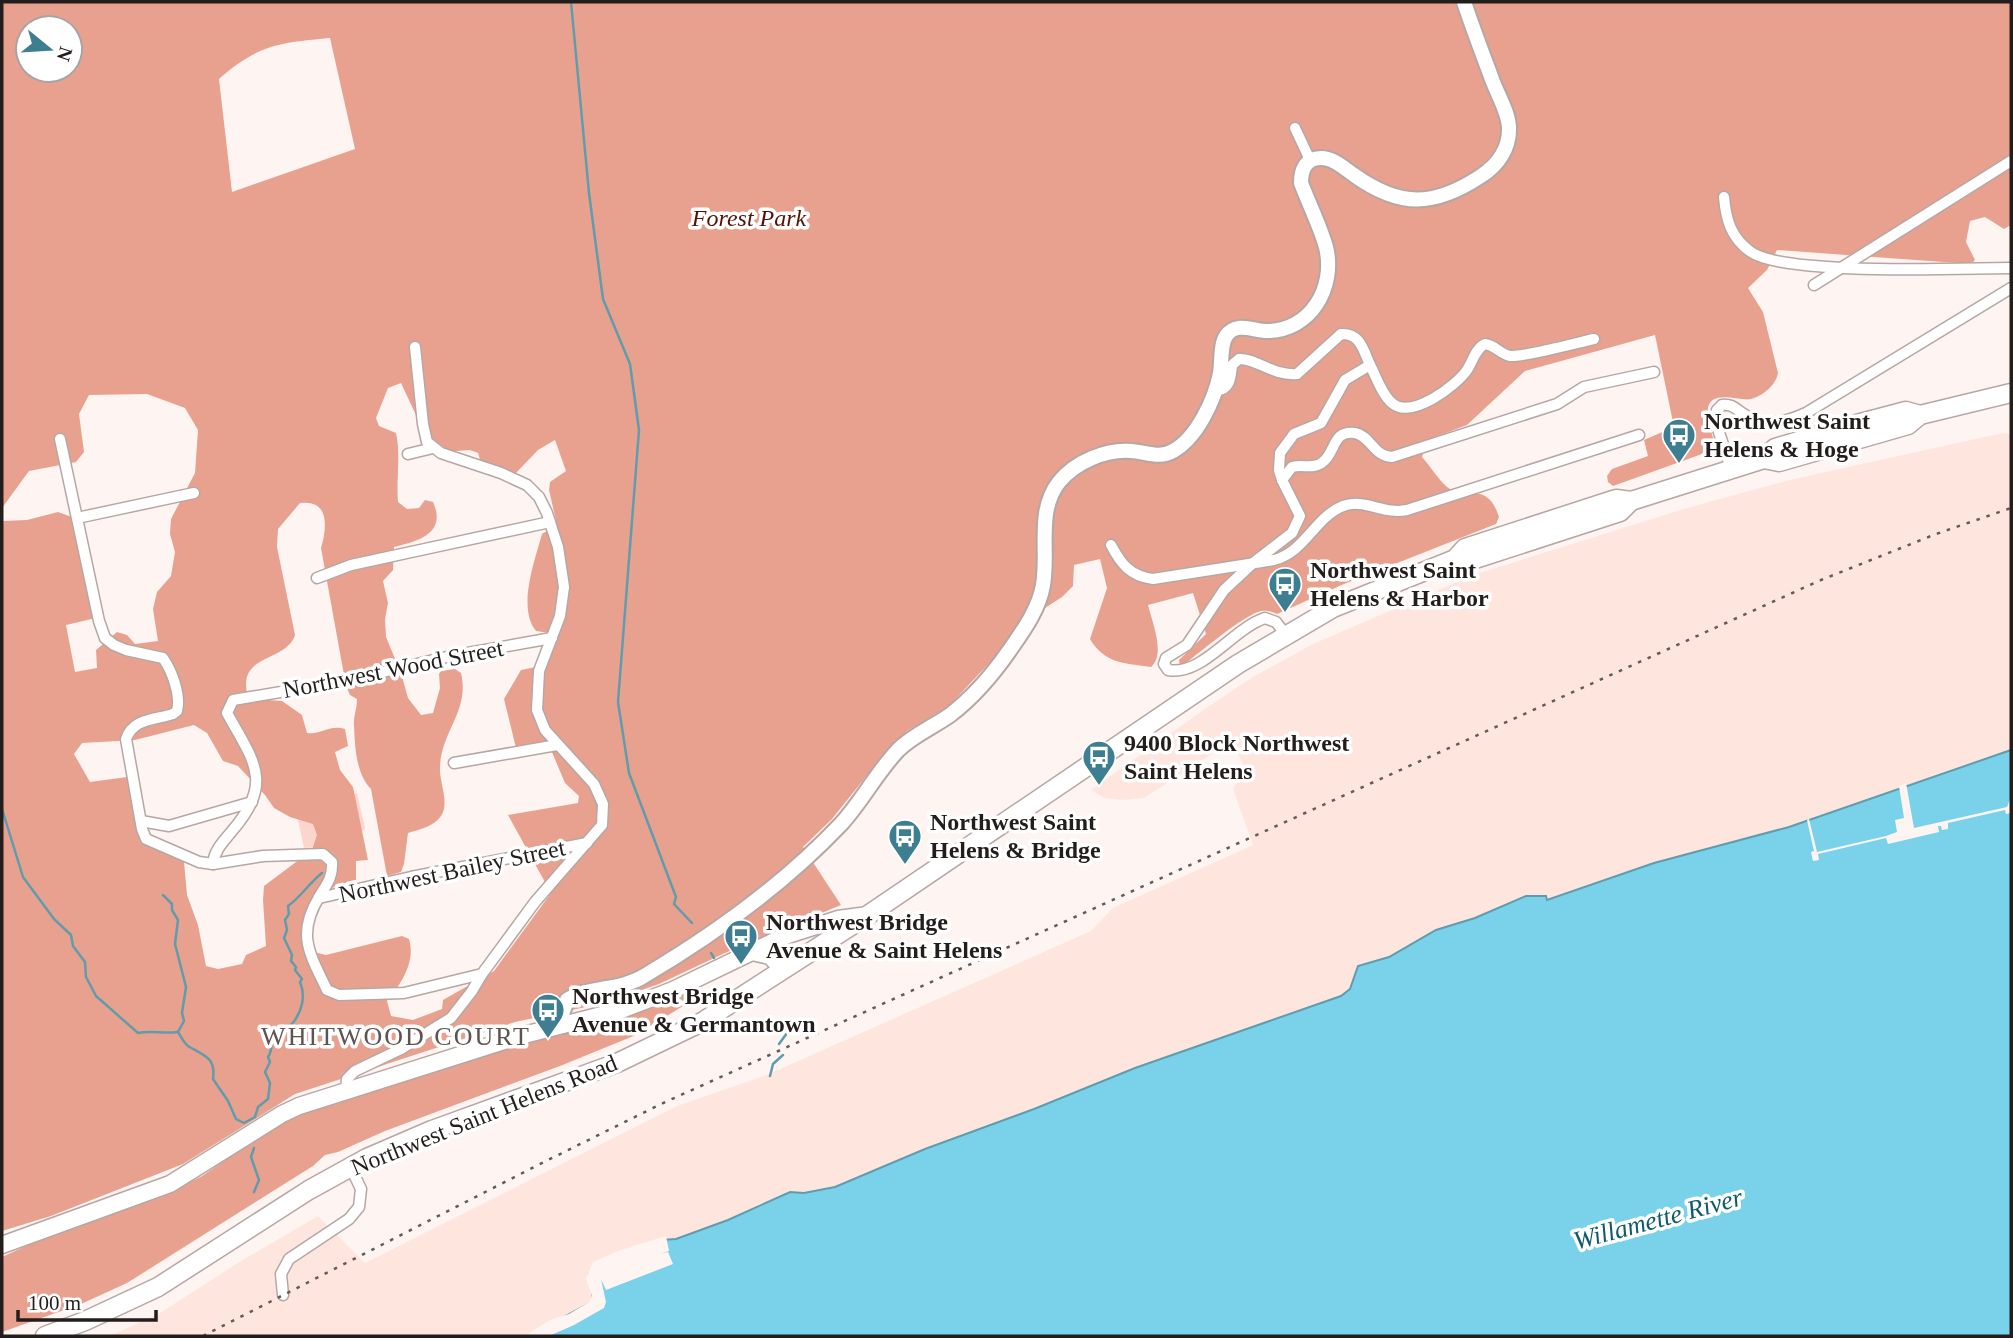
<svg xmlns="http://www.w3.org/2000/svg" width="2013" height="1338" viewBox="0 0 2013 1338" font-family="Georgia,serif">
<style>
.built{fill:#fee6df;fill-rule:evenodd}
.green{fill:#fcd6cd}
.forest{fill:#e9a18f;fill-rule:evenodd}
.water{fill:#7ad2ea;stroke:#609cac;stroke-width:2}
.pier{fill:#fef4f2}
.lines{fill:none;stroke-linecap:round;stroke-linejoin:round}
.stream{stroke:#609cac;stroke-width:2.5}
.minor-casing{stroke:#b6a7a4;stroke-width:13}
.secondary-casing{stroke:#b6a7a4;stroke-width:18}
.primary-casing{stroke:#b6a7a4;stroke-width:19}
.trunk-casing{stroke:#b6a7a4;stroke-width:21}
.minor{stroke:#fff;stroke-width:10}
.secondary{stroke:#fff;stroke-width:14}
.primary{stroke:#fff;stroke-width:16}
.trunk{stroke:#fff;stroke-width:18}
.rail{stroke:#635b5a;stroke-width:2.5;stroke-dasharray:3.5 7;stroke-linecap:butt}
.labels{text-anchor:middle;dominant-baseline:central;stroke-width:7;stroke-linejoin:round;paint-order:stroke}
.park-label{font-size:24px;font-style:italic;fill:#531405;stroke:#fff}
.poi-label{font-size:24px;font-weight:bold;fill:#231d1c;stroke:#fff;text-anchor:start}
.street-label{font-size:24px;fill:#231d1c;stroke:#fff}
.neighbourhood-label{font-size:26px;letter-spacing:2px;fill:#5f524f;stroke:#fff}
.water-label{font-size:26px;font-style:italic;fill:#0f5a6b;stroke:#fff}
</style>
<rect width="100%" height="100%" fill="#fef4f2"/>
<path class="built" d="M2003,433l8,1v316l-222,77 -65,19 6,23 35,-32h5l1,4h-6l-34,33 -50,13 1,5 5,-1 2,7 -8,3 -4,-13 -18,5 4,13 -43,13 -4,-11 -21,6 2,12 -8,1 -1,-6 4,-1 -1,-5 -30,9 3,11 -8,3 -2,-6 5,-2 -1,-5 -60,-17 -23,10 -39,12 -47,27 -31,9 -8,23 -9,7 -206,72 -151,59 27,27 17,-8 -4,-11 2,-1 3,6 13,-6 2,5 -11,5v2l-6,3 1,2 26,-11 2,5 -6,2 -1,-3 -17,7v3l-5,3 -1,-3 -41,17 1,3 -6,2 -1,-3 -25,11 1,3 -8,3 -2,-5 50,-20 -2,-6 2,-9 -18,-20 -52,19 -90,38 -31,6 -14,-1 -62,28 -52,19 -15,1 -42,14 -23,10 -7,10 4,24 -3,5 -20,12 -19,7 -22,14h-419l50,-23 81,-52 77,-45 47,47 312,-157 92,-32 322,-143 22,-23 140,-63 -20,-56 12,-21 -13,-27 -88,57 -22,2 -18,-2 -13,-8 118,-84 44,-29 60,-33 160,-69 214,-67 102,-28zM1719,847l7,24 -68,19 -7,-25zM1639,869l6,24 -18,6v2l-72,22 -52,-17 23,-10h19l1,5z"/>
<path class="green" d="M357,793l8,35c-13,17 -41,19 -61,20l-9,-42z"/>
<g class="forest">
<path d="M2,2h2009v223l-7,4 -19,-12 -15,4 -4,21 9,18 -4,4 -194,-14 -10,20 -19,18 15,24 15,61c-2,12 -15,23 -27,26 -11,3 -47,-13 -43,17 1,11 6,23 8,33l-103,37 -5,-4 -1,-6 5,-7 36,-13 -4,-16 30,-13 -19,-92 -130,36 -58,54 -40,15 -5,17c8,9 16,22 25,30 19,15 40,-8 52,30l-3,7 -152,60 -67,30c-5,-2 -10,-4 -16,-3 -19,5 -60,41 -78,54l-3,1 -1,-6 27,-26 -13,-41 -45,12c4,17 18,49 3,62 -27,-4 -46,-3 -61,-28l17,-51 -7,-29 -26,6 -1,21 -11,11 -45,29 -24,33 -44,47 -42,25 -19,18 -56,70 -29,28 38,58 -116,48 -66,31 -54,19 -90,19 -220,72 -112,70 -132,52 -49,15v-710l25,-1 31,-8 14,5 15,21 9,80 -30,7 9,47 22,-4 -1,-18 21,-18 10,3 8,9 23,-3 -5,-32 4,-17 14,-16 4,-24 -5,-18 1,-15 24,-46 3,-43 -13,-22 -38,-14 -58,1 -10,19 5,38 -8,10 -47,9 -27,37zM28,28h42v42h-42zM330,38l25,111 -123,43 -13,-113c40,-35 60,-36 111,-41zM401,383l21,45 21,24 27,-2 8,3 5,17 12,6 20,-2 23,-24 17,-10 11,31 -16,11 -1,8 8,35 -15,9c-7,26 -25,74 -6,97l20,3v9l-10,22 -25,5 -17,29 12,49 33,-3 16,38 14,13 -1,7 -70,12 43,78 -57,78 -51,29 -1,9 -29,11 -22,-4 -4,-15c14,-17 29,-39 22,-62l-7,-3 -76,19 -12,-3 -5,-22 4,-15 19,-27 24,-8v-19l12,-1 -15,-73 -13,-17 -5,-18 13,-6 -3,-17c-15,-5 -24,6 -38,4l-5,-18 -20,-14 -14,-1 -18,3c-19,-51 36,-39 45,-68l-18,-88 1,-18 22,-26c30,-4 27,25 21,45l25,138 4,9 7,4c0,11 -4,18 -3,27 1,21 2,48 17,63l16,87 14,-4 3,-8 4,-31c10,-3 27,-7 33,-17 9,-13 -2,-34 -1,-49 1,-36 30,-56 21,-94l-6,-4 -14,2 -2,3 1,14 -7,25 -12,2 -13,-17 -7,-25 -15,-36 -1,-18 3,-16 -5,-22 10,-11 1,-23c25,-6 53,-14 39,-45l-8,-2 -6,8 -12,1 -9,-7c-2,-24 3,-47 -2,-69l-17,-7 -3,-8 12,-30zM194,725l13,8 16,28 15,5 27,29 9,13 16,9 23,7 4,11 -5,15 -48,36 -1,14 3,46 -20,9 -4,9 -24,5 -12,-3 -8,-41 -11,-30 -3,-33 -34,-15 -10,-8 -13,-62 -37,5 -16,-28 8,-11 53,-3z"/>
<path d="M696,989v9l-60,37 -76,31 -175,65 -47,21 -13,3 -12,11 -186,117 -46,21 -79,28v-75l37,-17 128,-46 35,-18 80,-55 27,-12 211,-70 102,-23 41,-12z"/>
</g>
<path class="water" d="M2011,750v586h-1482l61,-33 3,-5 -4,-24 72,-34 15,-1 52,-19 62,-28 14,1 31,-6 90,-38 109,-40 101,-41 206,-72 9,-7 8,-23 31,-9 47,-27 39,-12 51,-22h20l1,4 107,-37 135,-36z"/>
<g class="pier">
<path d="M1906,783l8,45 93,-21 4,-10v16l-5,1 -1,-4 -57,13v6l-6,1 -1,-4h-3l1,6 -51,12 -2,-6 -68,16 1,6 -6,1 -2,-9 3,-1 -7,-31 2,-1 8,33 69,-16 11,-4 -2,-12 9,-2 -5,-32z"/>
<path d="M666,1236l3,15 -9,3 8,-2 5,12 -67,26 -5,-11 5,23 -2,6 -30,17 -25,11h-24l25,-16 19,-6 20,-12 3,-6 -6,-17 7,-17 25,-11z"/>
</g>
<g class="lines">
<g class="stream">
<path d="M571,2l18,191 14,106 27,65 9,66 -21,272 11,71 47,124 -2,7 18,19"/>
<path d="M2,809l21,68 31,42 17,16 2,11 12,16 1,15 10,19 42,37c13,-3 25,1 39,-1"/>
<path d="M163,895l9,9v6l6,10 -3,24 11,43 -4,26 2,8 -6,11"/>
<path d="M711,953l3,5"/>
<path d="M178,1032c3,5 6,11 10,14 16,10 28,11 25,33l15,22 8,18 8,4 11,-6 3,-10 10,-8 2,-16 -5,-11 5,-10 -2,-5c6,-8 1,-18 9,-25 4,-4 11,-4 15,-8 10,-12 14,-28 8,-42l2,-3 -7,-9 1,-3 -5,-6 1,-6 -8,-17 3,-8 -2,-10 4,-6 -1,-8c13,-9 21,-23 34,-33"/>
<path d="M779,1044l11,-15"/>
<path d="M770,1076l3,-12 10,-9"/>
<path d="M254,1148l-3,9 8,23 -5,12"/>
</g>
<defs>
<g id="minor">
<path d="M1295,128l15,32"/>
<path d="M1724,197c2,23 7,41 27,55 35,24 210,16 260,16"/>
<path d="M1814,285l197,-124"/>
<path d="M1370,365c6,11 12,30 22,38 19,17 64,-17 75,-33 6,-9 8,-21 18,-26 10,1 15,10 25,12 16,1 66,-13 84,-17"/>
<path d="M1215,390c15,1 16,-13 17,-25l7,-6c17,-1 33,17 58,15l44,-40c19,-1 22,15 29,31l-25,15 -24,43 -27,11 -14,19 -1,17 3,10 18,36 -8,17 -39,30 -29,27 -37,55 -21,13 -2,6 4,6c35,6 64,-41 97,-52l11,4 10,13"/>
<path d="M60,439l39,182 6,17 9,7 12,5 37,8c9,13 18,37 14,53l-4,3c-18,6 -40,4 -47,25l16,90 4,10 53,23 14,2 50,-8 60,-2 9,8c1,15 -5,22 -13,35 -23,38 -9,57 8,93l12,5 65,-2 78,-19"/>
<path d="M408,454l25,-6"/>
<path d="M1731,469l-16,-49 2,-10 5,-5c10,-1 13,3 20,8 22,15 42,10 64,0l205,-125"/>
<path d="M1282,480l10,-13c11,-3 23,3 32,-6 12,-11 9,-31 31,-28 16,3 18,23 37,24l165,-53 27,-17 70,-15"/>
<path d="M77,518l117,-25"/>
<path d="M1111,545c10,19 19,31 42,34l121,-19c31,-8 41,-43 69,-54 21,-8 41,9 64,4l232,-75"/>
<path d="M317,578l34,-13 199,-43"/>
<path d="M454,763l103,-18"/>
<path d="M141,821l28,5 83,-24"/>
<path d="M213,864c1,-14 11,-23 19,-33 42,-49 22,-69 -5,-118l6,-13 107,-18 111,-26 101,-18"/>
<path d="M319,898l92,-21 176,-34"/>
<path d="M346,1090l1,-11 8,-8 46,-22 50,-31 21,-27 10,-17 53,-72 67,-77 1,-21 -9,-20 -49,-54 -8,-20 2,-39 21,-55 4,-29 -6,-40 -11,-34 -8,-16 -12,-12 -26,-12 -60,-20 -14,-11 -4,-18 -8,-77"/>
<path d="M283,1295l-2,-21 8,-15 60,-40 10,-12 2,-18 -11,-23"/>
</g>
<path id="secondary" d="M563,1026l-2,-9 6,-17c22,-14 53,-9 77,-24 71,-42 140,-92 197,-152 21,-23 36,-52 57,-74 15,-15 35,-23 52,-35 22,-17 43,-41 59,-64 14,-20 30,-42 34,-66 6,-34 -7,-74 16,-103 16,-20 47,-33 72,-31 15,1 29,8 42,0 24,-13 42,-52 47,-78 2,-11 0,-28 6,-37 10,-15 27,-5 41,-5 43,0 69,-43 59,-84 -6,-21 -17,-43 -25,-64 0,-14 5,-25 20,-25 13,0 24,11 33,17 46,33 80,32 127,1 17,-11 29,-28 28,-49 -1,-15 -10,-30 -16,-45 -10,-27 -20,-53 -29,-80"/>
<g id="primary">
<path d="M752,952l18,4 13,13"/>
<path d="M2,1245l168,-61 112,-70 17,-8 221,-70 101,-26 52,-20 112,-54 53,-17 30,-4"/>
</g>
<g id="trunk">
<path d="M1764,459l15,3 129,-37 12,-10 91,-22"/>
<path d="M1455,559l14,2 151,-49 11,-11"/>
<path d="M45,1336l40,-15 73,-34 151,-97 58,-32 65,-28 185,-67 85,-41 166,-107 370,-251 95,-56 122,-49 10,-11 151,-49 15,2 133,-42 11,-11 63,-19 68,-18 14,4"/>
</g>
</defs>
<use href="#minor" class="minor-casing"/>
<use href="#secondary" class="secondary-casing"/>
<use href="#primary" class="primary-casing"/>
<use href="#trunk" class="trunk-casing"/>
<use href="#minor" class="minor"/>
<use href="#secondary" class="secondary"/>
<use href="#primary" class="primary"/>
<use href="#trunk" class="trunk"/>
<path class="rail" d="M203,1336l343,-175 115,-57 1160,-524 115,-46 75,-26"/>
</g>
<defs>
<symbol id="bus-pin" viewBox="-11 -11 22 30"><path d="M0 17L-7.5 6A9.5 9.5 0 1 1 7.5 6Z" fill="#3d7f90" stroke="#fff"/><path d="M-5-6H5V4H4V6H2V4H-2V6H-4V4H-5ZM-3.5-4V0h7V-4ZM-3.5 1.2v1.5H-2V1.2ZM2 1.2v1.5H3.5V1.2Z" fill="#fff"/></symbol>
</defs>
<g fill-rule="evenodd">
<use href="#bus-pin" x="1660" y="416" width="38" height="52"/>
<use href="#bus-pin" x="1266" y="565" width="38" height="52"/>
<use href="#bus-pin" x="1080" y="738" width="38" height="52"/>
<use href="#bus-pin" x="886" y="817" width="38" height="52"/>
<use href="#bus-pin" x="722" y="917" width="38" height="52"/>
<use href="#bus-pin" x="529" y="991" width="38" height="52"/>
</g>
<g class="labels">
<g class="park-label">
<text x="749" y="218">Forest Park</text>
</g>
<g class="poi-label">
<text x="1704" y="421">Northwest Saint<tspan x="1704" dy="28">Helens &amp; Hoge</tspan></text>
<text x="1310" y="570">Northwest Saint<tspan x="1310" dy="28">Helens &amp; Harbor</tspan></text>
<text x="1124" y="743">9400 Block Northwest<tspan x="1124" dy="28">Saint Helens</tspan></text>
<text x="930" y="822">Northwest Saint<tspan x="930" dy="28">Helens &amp; Bridge</tspan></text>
<text x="766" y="922">Northwest Bridge<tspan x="766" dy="28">Avenue &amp; Saint Helens</tspan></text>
<text x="572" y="996">Northwest Bridge<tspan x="572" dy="28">Avenue &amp; Germantown</tspan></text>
</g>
<g class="street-label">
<text transform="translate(393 669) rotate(-11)">Northwest Wood Street</text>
<text transform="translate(452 871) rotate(-12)">Northwest Bailey Street</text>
<text transform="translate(484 1115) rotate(-22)">Northwest Saint Helens Road</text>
</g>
<g class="neighbourhood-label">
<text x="396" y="1036">WHITWOOD COURT</text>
</g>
<g class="water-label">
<text transform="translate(1658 1219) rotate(-15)">Willamette River</text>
</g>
</g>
<rect width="2013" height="1338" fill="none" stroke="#231d1c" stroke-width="7"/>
<g transform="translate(49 49) rotate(108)"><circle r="33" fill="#ffffff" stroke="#a7a5a4" stroke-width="2"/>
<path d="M0-5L12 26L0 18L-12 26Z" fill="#3d7f90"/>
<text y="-10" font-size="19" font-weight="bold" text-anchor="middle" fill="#231d1c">N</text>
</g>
<path d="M18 1310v10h138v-10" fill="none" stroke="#231d1c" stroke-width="3.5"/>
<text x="28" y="1310" font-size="21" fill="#231d1c" stroke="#ffffff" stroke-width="5" paint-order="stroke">100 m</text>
</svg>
